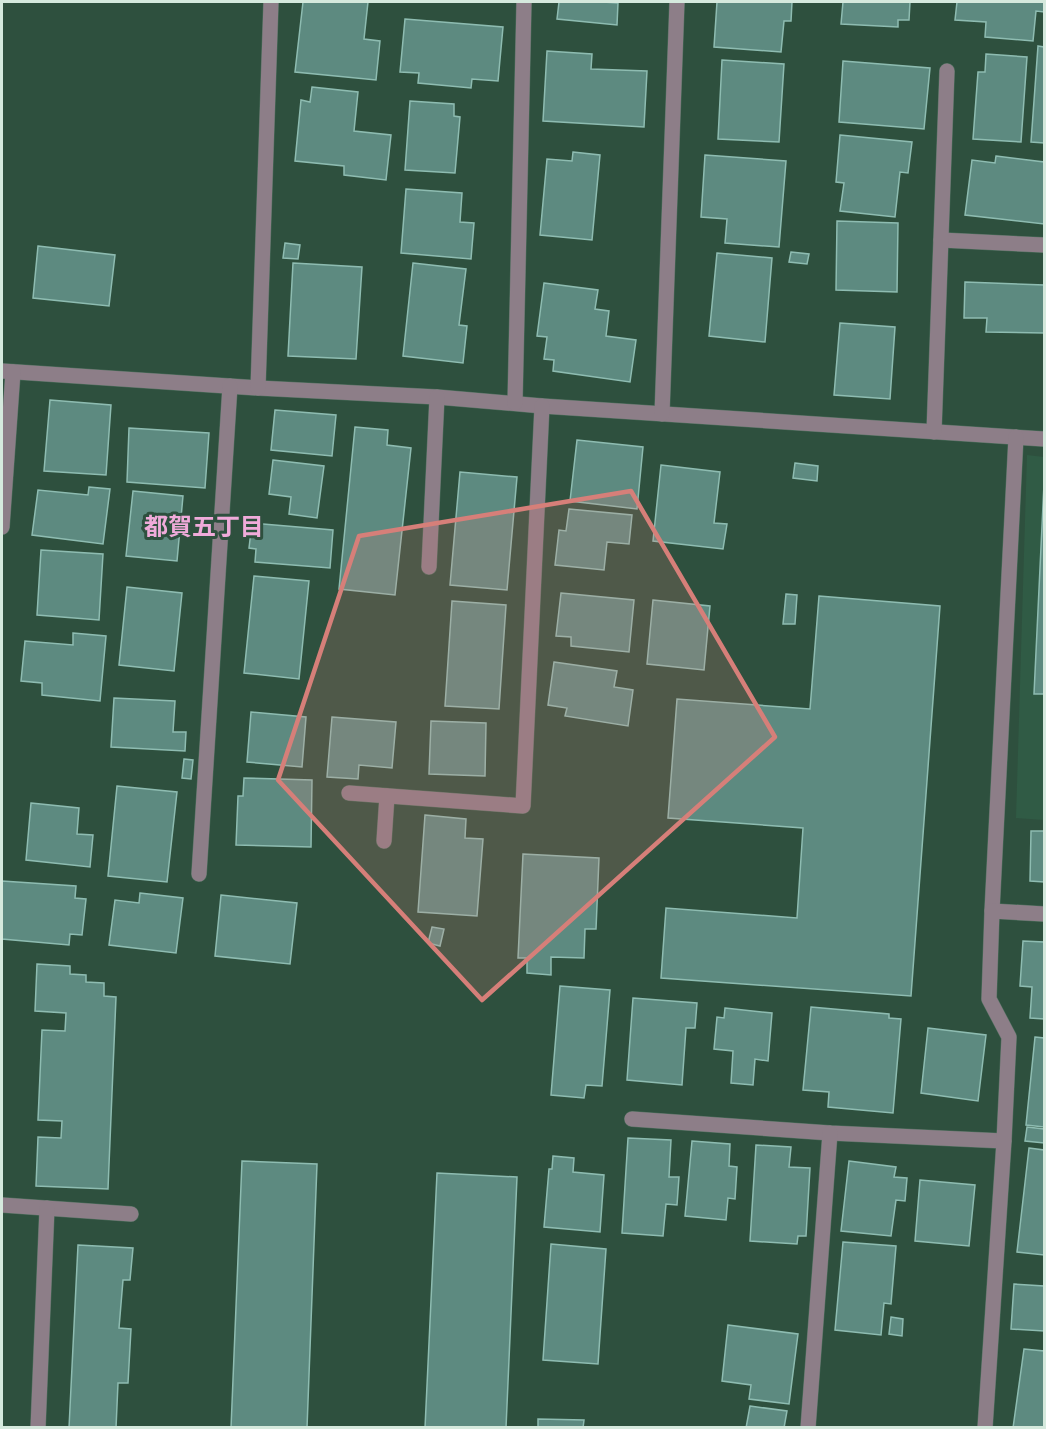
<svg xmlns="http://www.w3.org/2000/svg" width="1046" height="1429" font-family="'Sofia Sans Condensed','Noto Sans JP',sans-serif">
	<rect width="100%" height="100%" fill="#2e503e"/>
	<path fill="#305b45" d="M 1027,455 L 1044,457 L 1044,820 L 1016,818 Z"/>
	<g fill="#5d8a80" stroke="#8ebcb1" stroke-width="1.5">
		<path d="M 303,2 L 368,2 L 364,39 L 380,41 L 376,80 L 295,72 Z"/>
		<path d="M 559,2 L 603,2 L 618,3 L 617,25 L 557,19 Z"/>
		<path d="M 717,2 L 792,2 L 791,21 L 784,21 L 781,52 L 714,47 Z"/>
		<path d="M 843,2 L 910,2 L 909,20 L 898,20 L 898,27 L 841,24 Z"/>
		<path d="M 957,2 L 1044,2 L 1044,12 L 1036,11 L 1033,41 L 985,37 L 986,22 L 955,20 Z"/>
		<path d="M 405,19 L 503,27 L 498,81 L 472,79 L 471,88 L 418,83 L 419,73 L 400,72 Z"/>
		<path d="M 1038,46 L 1044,47 L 1044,143 L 1031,142 Z"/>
		<path d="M 547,51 L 592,54 L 591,69 L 647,71 L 644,127 L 543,121 Z"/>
		<path d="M 986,54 L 1027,57 L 1021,142 L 973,139 L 978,72 L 985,72 Z"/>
		<path d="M 722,60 L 784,64 L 779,142 L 718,139 Z"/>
		<path d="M 843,61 L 930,68 L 924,129 L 839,122 Z"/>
		<path d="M 312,87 L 358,92 L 354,131 L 391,135 L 386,180 L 344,175 L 344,166 L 295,161 L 301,100 L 310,102 Z"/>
		<path d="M 410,101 L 454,104 L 454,116 L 460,117 L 455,173 L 405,170 Z"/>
		<path d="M 840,135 L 912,142 L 908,173 L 900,172 L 895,217 L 840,211 L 844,183 L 836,182 Z"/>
		<path d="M 573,152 L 600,155 L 592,240 L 540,235 L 547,159 L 572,161 Z"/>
		<path d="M 705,155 L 786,161 L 779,247 L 725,243 L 727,219 L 701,217 Z"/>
		<path d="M 996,156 L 1044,162 L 1044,224 L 965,215 L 972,160 L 995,163 Z"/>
		<path d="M 406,189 L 462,193 L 460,222 L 474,223 L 471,259 L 401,253 Z"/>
		<path d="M 837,221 L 898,223 L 897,292 L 836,290 Z"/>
		<path d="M 285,243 L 300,245 L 298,259 L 283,258 Z"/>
		<path d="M 38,246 L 115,255 L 109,306 L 33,298 Z"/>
		<path d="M 791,252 L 809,254 L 807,264 L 789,262 Z"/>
		<path d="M 717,253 L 772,258 L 765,342 L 709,336 Z"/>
		<path d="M 293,263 L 362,267 L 356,359 L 288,356 Z"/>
		<path d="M 413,263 L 466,269 L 459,325 L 467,326 L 463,363 L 403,356 Z"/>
		<path d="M 965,282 L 1044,285 L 1044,333 L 986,332 L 987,318 L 964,318 Z"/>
		<path d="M 544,283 L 598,290 L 595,309 L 609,311 L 606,336 L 636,340 L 630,382 L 553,371 L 554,360 L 544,359 L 547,337 L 537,336 Z"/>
		<path d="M 840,323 L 895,327 L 890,399 L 834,395 Z"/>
		<path d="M 50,400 L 111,405 L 106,475 L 44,471 Z"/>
		<path d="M 275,410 L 336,415 L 332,456 L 271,450 Z"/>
		<path d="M 355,427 L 388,430 L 387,445 L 411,448 L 395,595 L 339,589 Z"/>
		<path d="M 129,428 L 209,433 L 205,488 L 127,482 Z"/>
		<path d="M 577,440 L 643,447 L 637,509 L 570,501 Z"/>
		<path d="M 273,460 L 324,466 L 317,518 L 289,514 L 291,497 L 269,494 Z"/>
		<path d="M 795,463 L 818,466 L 817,481 L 793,478 Z"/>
		<path d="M 661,465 L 720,472 L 714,523 L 727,524 L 723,549 L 653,541 Z"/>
		<path d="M 460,472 L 517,477 L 507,590 L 450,585 Z"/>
		<path d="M 1044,484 L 1044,694 L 1034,694 Z"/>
		<path d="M 89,487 L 110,489 L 103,544 L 32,535 L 38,490 L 88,495 Z"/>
		<path d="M 133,491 L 183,496 L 177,561 L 126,556 Z"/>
		<path d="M 569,509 L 632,515 L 629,544 L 607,542 L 604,570 L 555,565 L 559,530 L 566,531 Z"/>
		<path d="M 252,523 L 333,530 L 330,568 L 255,562 L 256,549 L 249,548 Z"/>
		<path d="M 41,550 L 103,554 L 99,620 L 37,615 Z"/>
		<path d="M 254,576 L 309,581 L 299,679 L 244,673 Z"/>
		<path d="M 127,587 L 182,593 L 174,671 L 119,665 Z"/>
		<path d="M 561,593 L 634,600 L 629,652 L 571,646 L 571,637 L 556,636 Z"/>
		<path d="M 786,594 L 797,595 L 795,624 L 783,624 Z"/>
		<path d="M 819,596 L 940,606 L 911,996 L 661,978 L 666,908 L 797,918 L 803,828 L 668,818 L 677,699 L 810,709 Z"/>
		<path d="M 653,600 L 710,606 L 704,670 L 647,664 Z"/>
		<path d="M 452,601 L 506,605 L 499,709 L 445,706 Z"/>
		<path d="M 73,633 L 106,636 L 100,701 L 42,695 L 42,683 L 21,681 L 25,641 L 73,645 Z"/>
		<path d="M 554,662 L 617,671 L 614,687 L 633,690 L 628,726 L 565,716 L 567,708 L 548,705 Z"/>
		<path d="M 114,698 L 175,701 L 173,732 L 186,732 L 185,751 L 111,747 Z"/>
		<path d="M 251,712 L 306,717 L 302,767 L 247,762 Z"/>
		<path d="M 332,717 L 396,722 L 392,768 L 359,765 L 358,779 L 327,777 Z"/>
		<path d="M 431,721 L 486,723 L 485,776 L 429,774 Z"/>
		<path d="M 184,759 L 193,760 L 191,779 L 182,778 Z"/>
		<path d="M 244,778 L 312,780 L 311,847 L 236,845 L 238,796 L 243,796 Z"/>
		<path d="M 117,786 L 177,792 L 167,882 L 108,876 Z"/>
		<path d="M 31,803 L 79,808 L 77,834 L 93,835 L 90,867 L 26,860 Z"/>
		<path d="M 425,815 L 466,819 L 465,838 L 483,839 L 477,916 L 418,912 Z"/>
		<path d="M 1031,831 L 1044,831 L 1044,882 L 1030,881 Z"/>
		<path d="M 523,854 L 599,858 L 596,929 L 585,929 L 584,958 L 551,957 L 551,975 L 527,973 L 527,958 L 518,958 Z"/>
		<path d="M 2,881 L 76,886 L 75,898 L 86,899 L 82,935 L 70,934 L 69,945 L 2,939 Z"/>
		<path d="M 140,893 L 183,898 L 176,953 L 109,945 L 115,900 L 139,903 Z"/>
		<path d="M 221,895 L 297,903 L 290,964 L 215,956 Z"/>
		<path d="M 432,927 L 444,929 L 440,946 L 428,943 Z"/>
		<path d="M 1023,941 L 1044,942 L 1044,1019 L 1030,1018 L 1032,987 L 1020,986 Z"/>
		<path d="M 37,964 L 70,966 L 70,974 L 86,975 L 86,982 L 104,983 L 104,996 L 116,997 L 108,1189 L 36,1186 L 38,1137 L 61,1138 L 62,1121 L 38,1120 L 42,1030 L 65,1031 L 66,1013 L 35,1011 Z"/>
		<path d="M 560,986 L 610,990 L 602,1086 L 586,1085 L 584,1098 L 551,1095 Z"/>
		<path d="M 633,998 L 697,1003 L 695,1028 L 686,1028 L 682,1085 L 627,1080 Z"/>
		<path d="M 811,1007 L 889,1014 L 889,1018 L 901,1019 L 893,1113 L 828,1107 L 829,1092 L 803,1090 Z"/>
		<path d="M 725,1008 L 772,1013 L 768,1061 L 755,1059 L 753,1085 L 731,1083 L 733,1051 L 714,1049 L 717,1017 L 724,1018 Z"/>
		<path d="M 928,1028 L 986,1035 L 978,1101 L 921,1093 Z"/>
		<path d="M 1035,1037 L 1044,1038 L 1044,1127 L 1026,1125 Z"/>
		<path d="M 1027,1127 L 1044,1129 L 1044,1143 L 1025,1141 Z"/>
		<path d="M 628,1138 L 671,1140 L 669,1177 L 679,1177 L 677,1205 L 666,1204 L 663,1236 L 622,1233 Z"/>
		<path d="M 692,1141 L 730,1144 L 729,1166 L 737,1167 L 735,1199 L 728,1198 L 726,1220 L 685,1216 Z"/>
		<path d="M 756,1145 L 791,1147 L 789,1167 L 810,1168 L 806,1236 L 798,1236 L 797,1244 L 750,1241 Z"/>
		<path d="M 1029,1148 L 1044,1150 L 1044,1255 L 1017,1252 Z"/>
		<path d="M 553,1156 L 574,1158 L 573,1172 L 604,1175 L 600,1232 L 544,1227 L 549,1169 L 552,1169 Z"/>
		<path d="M 242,1161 L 317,1164 L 307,1428 L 231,1428 Z"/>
		<path d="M 849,1161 L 896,1167 L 894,1177 L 907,1178 L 905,1201 L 896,1200 L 891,1236 L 841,1231 Z"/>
		<path d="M 437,1173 L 517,1177 L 506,1428 L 425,1428 Z"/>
		<path d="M 920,1180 L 975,1185 L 969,1246 L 915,1241 Z"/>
		<path d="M 843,1242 L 896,1246 L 891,1304 L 884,1303 L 881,1335 L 835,1330 Z"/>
		<path d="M 551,1244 L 606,1249 L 598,1364 L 543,1360 Z"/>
		<path d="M 78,1245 L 133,1248 L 130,1280 L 123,1280 L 119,1328 L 131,1329 L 128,1383 L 118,1383 L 116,1428 L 69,1428 Z"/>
		<path d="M 1014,1284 L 1044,1286 L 1044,1331 L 1011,1329 Z"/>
		<path d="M 891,1317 L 903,1319 L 902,1336 L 889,1334 Z"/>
		<path d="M 728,1325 L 798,1334 L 789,1404 L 749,1399 L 751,1385 L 722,1381 Z"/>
		<path d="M 1024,1349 L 1044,1351 L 1044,1428 L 1013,1428 Z"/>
		<path d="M 750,1406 L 787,1411 L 784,1428 L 746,1428 Z"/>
		<path d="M 538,1419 L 584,1420 L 583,1428 L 538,1428 Z"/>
	</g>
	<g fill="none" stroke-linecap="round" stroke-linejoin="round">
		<defs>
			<g id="minor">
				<path d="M 941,240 L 1044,245"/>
				<path d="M 2,371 L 258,388 L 437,397 L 542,406 L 1044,439"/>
				<path d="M 258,388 L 271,2"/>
				<path d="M 515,403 L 524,2"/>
				<path d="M 662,414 L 677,2"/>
				<path d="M 934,432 L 947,71"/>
				<path d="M 2,527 L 13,372"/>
				<path d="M 429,567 L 437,397"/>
				<path d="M 349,793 L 523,806 L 542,406"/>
				<path d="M 384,841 L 387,796"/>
				<path d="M 199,874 L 230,386"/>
				<path d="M 992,911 L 1016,437"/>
				<path d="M 632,1119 L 830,1133 L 1004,1141"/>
				<path d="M 2,1205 L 131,1214"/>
				<path d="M 38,1428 L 47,1208"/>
				<path d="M 808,1428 L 830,1133"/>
				<path d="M 985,1428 L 1004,1141 L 1009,1037 L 989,999 L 992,911 L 1044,914"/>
			</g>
		</defs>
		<use href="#minor" stroke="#4f6f5e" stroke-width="16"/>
		<use href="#minor" stroke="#8d7e88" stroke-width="15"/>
	</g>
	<path fill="#d67f79" fill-opacity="0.2" stroke="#d67f79" stroke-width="4.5" stroke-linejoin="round" d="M 631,491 L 775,737 L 482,1000 L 278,780 L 359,536 Z"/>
	<g text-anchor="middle" stroke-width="6" stroke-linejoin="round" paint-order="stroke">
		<g font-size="24" font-weight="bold" fill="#f0abda" stroke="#2e503e">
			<text x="204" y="535">都賀五丁目</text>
		</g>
	</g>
	<rect width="1046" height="1429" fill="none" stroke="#d5e9dd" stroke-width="6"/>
</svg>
